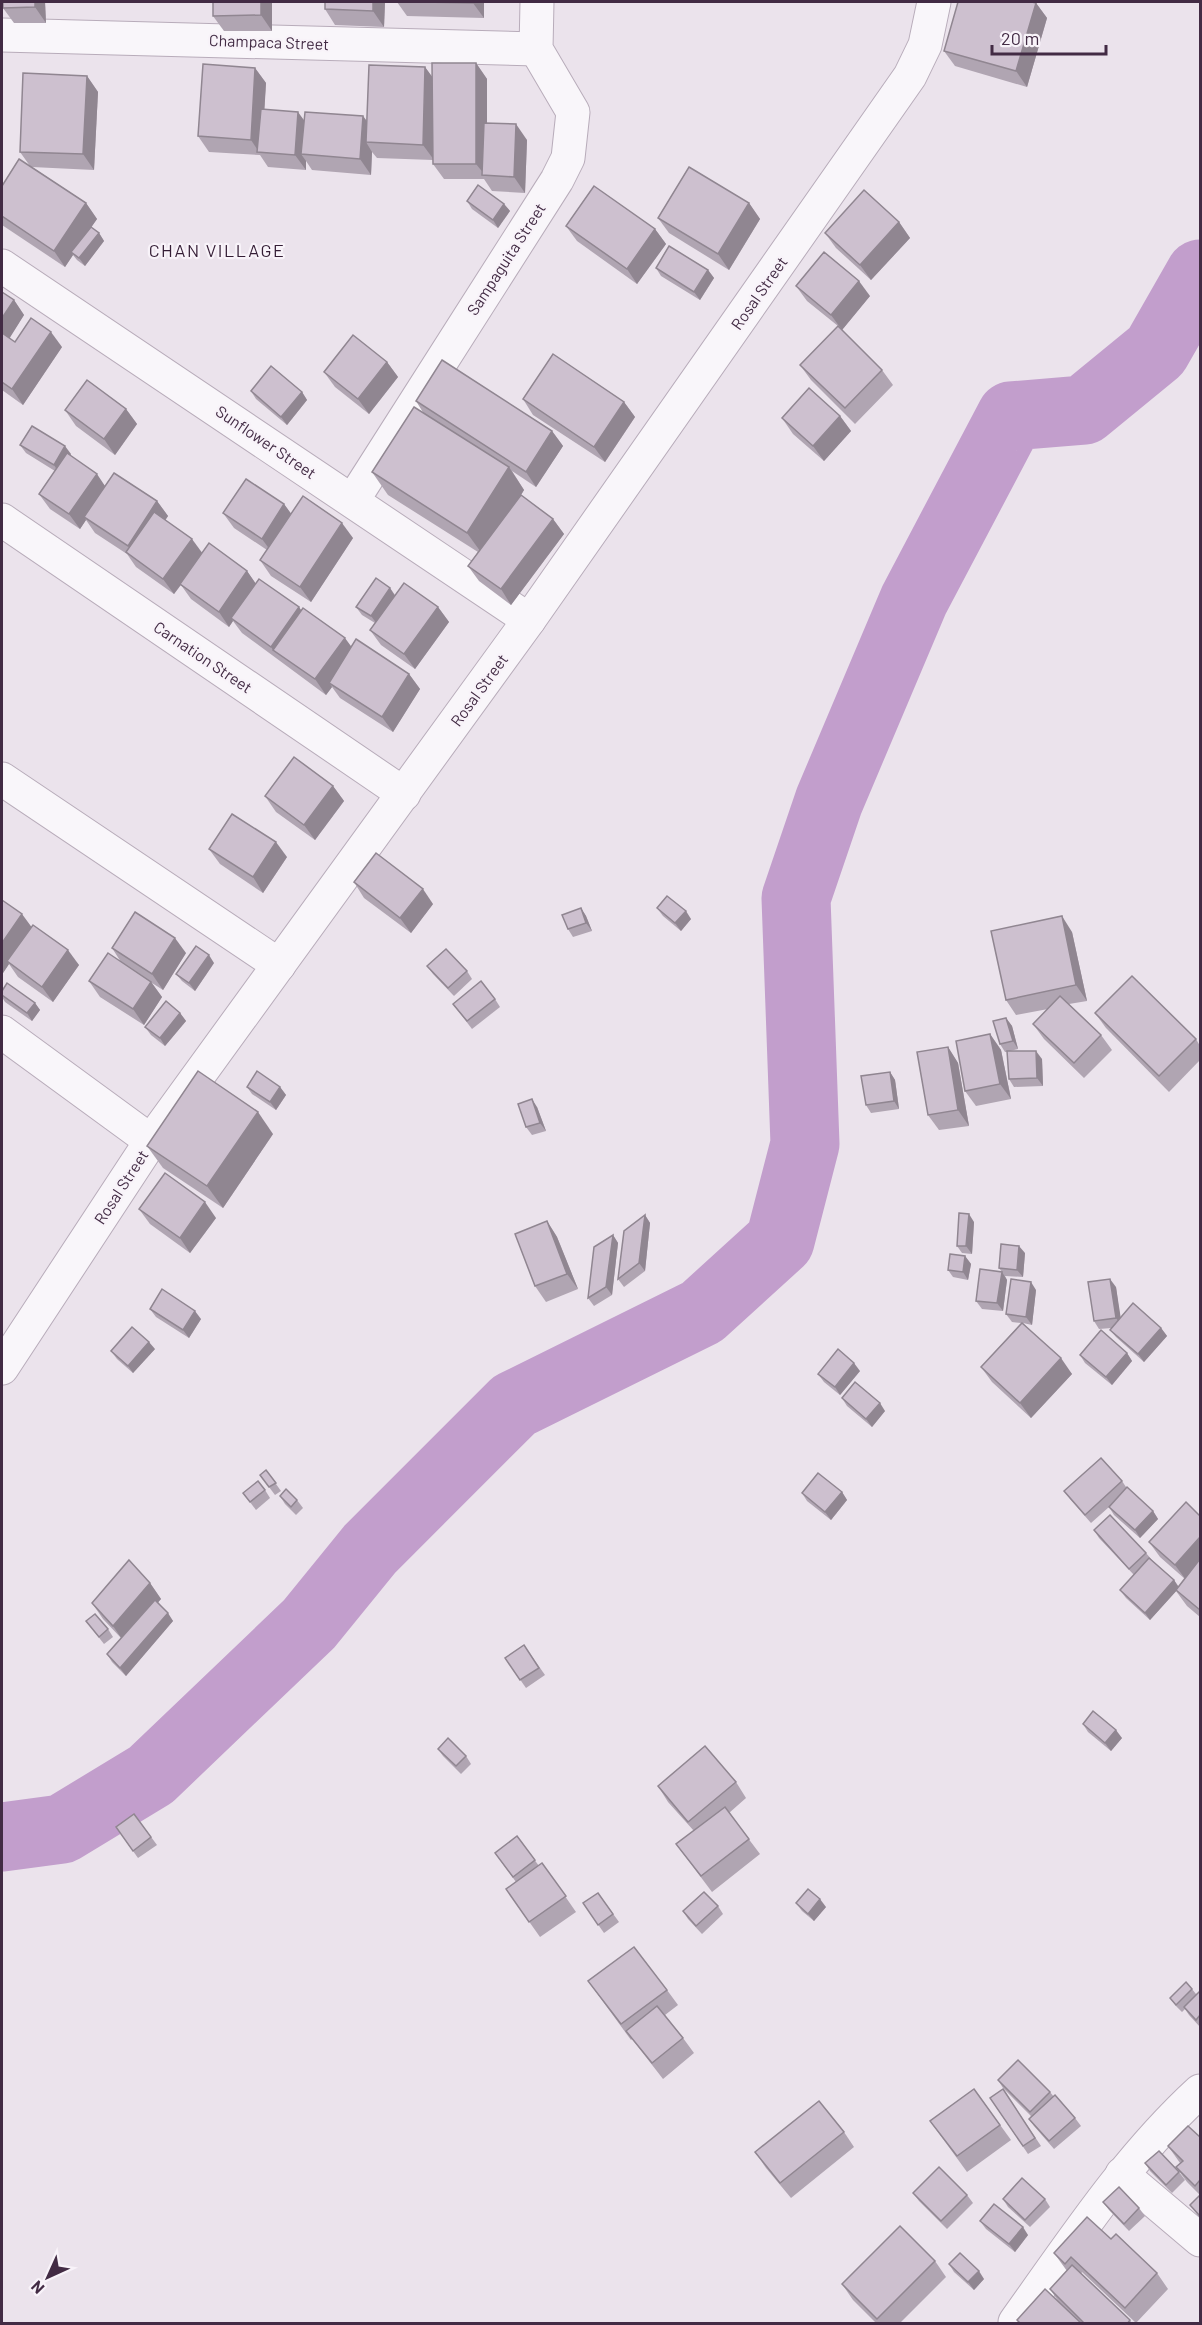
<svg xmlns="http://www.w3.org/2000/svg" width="1202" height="2325" font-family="Barlow,sans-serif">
	<rect width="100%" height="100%" fill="#ebe3ec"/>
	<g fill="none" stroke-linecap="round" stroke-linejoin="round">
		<path stroke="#c29ecc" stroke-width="69" d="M 2,1837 L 62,1829 L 151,1775 L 309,1624 L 370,1549 L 514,1405 L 702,1312 L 780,1241 L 805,1144 L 796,898 L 829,801 L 914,600 L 1011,416 L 1084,410 L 1156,351 L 1200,274"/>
		<defs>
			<g id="minor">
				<path d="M 2,35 L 536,49"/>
				<path d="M 2,266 L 529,620"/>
				<path d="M 353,500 L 557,180 L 568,158 L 573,112 L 536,49 L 537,2"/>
				<path d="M 2,520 L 404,794"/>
				<path d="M 2,779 L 279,965"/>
				<path d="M 2,1032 L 151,1141"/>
				<path d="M 2,1368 L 151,1141 L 529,620 L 910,76 L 925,45 L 934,2"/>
				<path d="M 1122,2174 L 1200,2240"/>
				<path d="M 1015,2322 C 1073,2241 1127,2158 1200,2091"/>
			</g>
		</defs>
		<use href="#minor" stroke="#b8acba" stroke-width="35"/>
		<use href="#minor" stroke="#f9f6fa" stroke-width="33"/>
	</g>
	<g fill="#b0a5b2">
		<path d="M 2,2 L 45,2 L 46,23 L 14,23 L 3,8 L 3,5 L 2,5 Z"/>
		<path d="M 213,2 L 272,2 L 272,31 L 224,31 L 213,16 Z"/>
		<path d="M 385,2 L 384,27 L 335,25 L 325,9 Z"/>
		<path d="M 397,2 L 484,2 L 484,18 L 407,16 Z"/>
		<path d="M 1036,3 L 1047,18 L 1027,87 L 955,66 L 944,51 Z"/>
		<path d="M 476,63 L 487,79 L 487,123 L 527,140 L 525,193 L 492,191 L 484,179 L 444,179 L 433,164 L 433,160 L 377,158 L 372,152 L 371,175 L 312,170 L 306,161 L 306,170 L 268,167 L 260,155 L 209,152 L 198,136 L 255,68 L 266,83 L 264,109 L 304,120 L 363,116 L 367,121 L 425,67 L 432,77 Z"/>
		<path d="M 87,76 L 98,92 L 94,170 L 32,167 L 86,203 L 97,219 L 91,227 L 99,233 L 104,241 L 85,266 L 77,260 L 73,255 L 65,267 L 2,225 L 2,186 L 30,166 L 20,152 Z"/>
		<path d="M 467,201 L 504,204 L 510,211 L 498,228 L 472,209 Z"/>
		<path d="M 749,203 L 760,219 L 729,270 L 669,233 L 658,218 Z"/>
		<path d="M 899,222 L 910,238 L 871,280 L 836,248 L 825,233 Z"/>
		<path d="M 566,226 L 655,229 L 666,244 L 637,284 L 577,241 Z"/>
		<path d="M 656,268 L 708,270 L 714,278 L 700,300 L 661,276 Z"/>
		<path d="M 796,286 L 870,296 L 842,330 L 882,370 L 893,385 L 855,424 L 811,380 L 800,365 L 838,326 L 807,301 Z"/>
		<path d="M 2,292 L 14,300 L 24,315 L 9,338 L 15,342 L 62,347 L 23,405 L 2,390 Z"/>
		<path d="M 387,362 L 398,377 L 369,414 L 335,387 L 324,372 Z"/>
		<path d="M 251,391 L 302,392 L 307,400 L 287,425 L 256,399 Z"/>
		<path d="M 523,399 L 624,402 L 635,417 L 605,462 L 533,415 Z"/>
		<path d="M 416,401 L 552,431 L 563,446 L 536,487 L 512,471 L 524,490 L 521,495 L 553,519 L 564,534 L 511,605 L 479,581 L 468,566 L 478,552 L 388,495 L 372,472 L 424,414 Z"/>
		<path d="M 126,409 L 137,424 L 115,455 L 76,426 L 65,410 Z"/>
		<path d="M 840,416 L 851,431 L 824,461 L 793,434 L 782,418 Z"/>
		<path d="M 20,445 L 71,454 L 70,455 L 105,486 L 157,501 L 168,516 L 165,520 L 202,553 L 247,571 L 256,584 L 299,607 L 301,610 L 352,647 L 409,674 L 420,689 L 393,732 L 340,698 L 332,687 L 326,695 L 242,633 L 233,621 L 229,627 L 191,599 L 181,585 L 174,594 L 136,567 L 127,554 L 95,533 L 86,520 L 80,529 L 50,509 L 39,494 L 55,471 L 26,453 Z"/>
		<path d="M 284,504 L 291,514 L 353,538 L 311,602 L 271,576 L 260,560 L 267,550 L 234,528 L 223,513 Z"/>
		<path d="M 390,588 L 395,595 L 438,607 L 449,622 L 415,669 L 381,645 L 370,630 L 375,623 L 362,615 L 356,607 Z"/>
		<path d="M 333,786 L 344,801 L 315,840 L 276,812 L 265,796 Z"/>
		<path d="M 209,849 L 287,857 L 263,893 L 220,864 Z"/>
		<path d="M 354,882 L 433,904 L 411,933 L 364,898 Z"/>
		<path d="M 2,900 L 31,927 L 79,965 L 53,1002 L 18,977 L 9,964 L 3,973 L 2,972 Z"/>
		<path d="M 581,908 L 586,916 L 592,931 L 573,937 L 568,929 Z"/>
		<path d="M 657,908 L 691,919 L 681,931 L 663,916 Z"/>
		<path d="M 1072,932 L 1087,1001 L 1069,1004 L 1101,1035 L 1112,1050 L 1084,1078 L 1044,1039 L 1033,1024 L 1048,1009 L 1016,1015 L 1006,1000 Z"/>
		<path d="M 112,948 L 186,953 L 163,990 L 152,983 L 162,997 L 144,1025 L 100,997 L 89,981 L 121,962 Z"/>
		<path d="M 214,963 L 195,991 L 182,981 L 176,974 Z"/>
		<path d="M 427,966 L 467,971 L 472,979 L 454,996 L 433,974 Z"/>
		<path d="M 2,991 L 35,1003 L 40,1010 L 32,1021 L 5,1002 L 2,997 Z"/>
		<path d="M 495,999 L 500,1007 L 472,1029 L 453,1004 Z"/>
		<path d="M 180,1013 L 186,1021 L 165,1046 L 151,1035 L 145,1027 Z"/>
		<path d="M 1095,1013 L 1196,1039 L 1200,1046 L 1200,1060 L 1169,1092 L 1106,1028 Z"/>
		<path d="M 1006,1018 L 1012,1026 L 1018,1049 L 1010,1051 L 1042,1059 L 1043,1086 L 1014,1087 L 1009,1079 L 1007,1052 L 1005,1052 L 1000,1044 Z"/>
		<path d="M 990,1034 L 1001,1050 L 1011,1099 L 976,1106 L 965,1091 Z"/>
		<path d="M 948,1047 L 958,1063 L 969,1126 L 939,1130 L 928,1115 Z"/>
		<path d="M 890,1072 L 895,1080 L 899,1109 L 871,1113 L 866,1105 Z"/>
		<path d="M 247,1087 L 280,1087 L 286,1095 L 276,1110 L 252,1094 Z"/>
		<path d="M 537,1107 L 546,1131 L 532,1135 L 526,1127 Z"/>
		<path d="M 273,1134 L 223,1208 L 163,1168 L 147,1146 Z"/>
		<path d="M 139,1209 L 216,1218 L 190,1253 L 150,1224 Z"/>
		<path d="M 645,1215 L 650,1223 L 645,1271 L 624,1287 L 618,1279 Z"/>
		<path d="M 547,1221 L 557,1237 L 578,1289 L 546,1302 L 535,1286 Z"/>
		<path d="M 974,1222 L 972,1254 L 962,1253 L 957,1246 Z"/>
		<path d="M 613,1235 L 618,1243 L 612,1295 L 594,1306 L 588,1298 Z"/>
		<path d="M 1025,1253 L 1023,1277 L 1005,1276 L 1007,1280 L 1003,1311 L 982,1309 L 976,1301 L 1002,1272 L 999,1268 Z"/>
		<path d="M 965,1256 L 971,1264 L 968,1280 L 953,1277 L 948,1270 Z"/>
		<path d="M 1116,1287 L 1120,1318 L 1161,1328 L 1167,1336 L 1144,1362 L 1116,1337 L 1110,1330 L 1112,1328 L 1099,1329 L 1094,1321 Z"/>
		<path d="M 1036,1290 L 1032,1325 L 1023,1323 L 1072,1374 L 1031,1418 L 992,1382 L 981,1367 L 1021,1323 L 1012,1322 L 1006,1314 Z"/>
		<path d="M 150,1309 L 201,1319 L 189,1338 L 156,1317 Z"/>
		<path d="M 155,1349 L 133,1373 L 117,1359 L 111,1351 Z"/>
		<path d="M 1127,1353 L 1132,1361 L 1112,1385 L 1085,1363 L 1080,1355 Z"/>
		<path d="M 860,1371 L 840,1395 L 824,1382 L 818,1374 Z"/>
		<path d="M 842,1398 L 885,1411 L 872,1427 L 847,1406 Z"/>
		<path d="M 266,1470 L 281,1491 L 275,1495 L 260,1475 Z"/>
		<path d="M 1122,1481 L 1126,1487 L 1153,1511 L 1158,1519 L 1140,1538 L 1114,1515 L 1109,1507 L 1091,1523 L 1070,1499 L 1064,1491 Z"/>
		<path d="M 265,1490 L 270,1498 L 256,1510 L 243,1493 Z"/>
		<path d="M 842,1492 L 847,1500 L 831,1520 L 807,1501 L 802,1493 Z"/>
		<path d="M 280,1496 L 297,1500 L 303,1508 L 296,1515 L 285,1504 Z"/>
		<path d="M 1200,1516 L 1200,1617 L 1187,1606 L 1176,1591 L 1150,1620 L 1126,1598 L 1120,1590 L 1134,1575 L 1099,1538 L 1094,1530 L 1146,1553 L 1152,1560 L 1174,1580 L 1179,1587 L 1185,1579 L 1160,1557 L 1149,1542 Z"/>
		<path d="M 150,1583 L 161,1599 L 158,1602 L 173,1621 L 126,1676 L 112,1662 L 107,1654 L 121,1638 L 103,1619 L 92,1603 Z"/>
		<path d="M 86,1621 L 108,1629 L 113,1637 L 104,1644 Z"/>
		<path d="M 524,1645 L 545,1675 L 526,1688 L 505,1658 Z"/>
		<path d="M 1083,1724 L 1122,1738 L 1111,1751 L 1088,1732 Z"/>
		<path d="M 438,1749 L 466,1756 L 471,1764 L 461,1774 L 443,1756 Z"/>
		<path d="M 736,1782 L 746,1798 L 729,1813 L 760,1854 L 712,1892 L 676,1844 L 694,1831 L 668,1802 L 658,1786 Z"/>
		<path d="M 134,1814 L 157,1845 L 138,1858 L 116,1827 Z"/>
		<path d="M 517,1836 L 539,1866 L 542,1863 L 576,1912 L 540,1937 L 506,1889 L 516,1882 L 495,1853 Z"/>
		<path d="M 598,1893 L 619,1922 L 604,1933 L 583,1903 Z"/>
		<path d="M 796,1903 L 826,1907 L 814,1921 L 802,1911 Z"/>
		<path d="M 718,1906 L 723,1914 L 702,1934 L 688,1919 L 683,1911 Z"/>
		<path d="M 588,1981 L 667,1990 L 678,2005 L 665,2015 L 683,2038 L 694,2053 L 663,2079 L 632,2039 L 631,2040 Z"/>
		<path d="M 1192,1989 L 1196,1994 L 1200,1993 L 1200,2027 L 1189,2015 L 1185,2009 L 1182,2012 L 1176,2006 L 1170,1998 Z"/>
		<path d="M 998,2080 L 1050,2092 L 1054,2097 L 1075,2118 L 1081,2126 L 1054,2149 L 1034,2126 L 1029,2119 L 1031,2116 L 1003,2088 Z"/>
		<path d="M 974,2089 L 1011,2140 L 967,2172 L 930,2121 Z"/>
		<path d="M 1003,2089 L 1041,2146 L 1028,2154 L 990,2098 Z"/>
		<path d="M 844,2132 L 854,2147 L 791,2198 L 766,2168 L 755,2152 Z"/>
		<path d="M 1200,2136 L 1200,2218 L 1190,2205 L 1200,2195 L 1187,2182 L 1176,2167 L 1180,2163 L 1168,2146 Z"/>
		<path d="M 1145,2163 L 1179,2172 L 1185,2180 L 1172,2193 L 1150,2171 Z"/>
		<path d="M 913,2193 L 967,2195 L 973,2203 L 947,2229 L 919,2201 Z"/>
		<path d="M 1003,2199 L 1045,2199 L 1050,2207 L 1030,2227 L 1008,2207 Z"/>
		<path d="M 1103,2202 L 1139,2208 L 1145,2216 L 1129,2231 L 1109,2210 Z"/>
		<path d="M 980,2221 L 1028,2235 L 1015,2252 L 986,2229 Z"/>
		<path d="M 1111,2239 L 1157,2273 L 1168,2289 L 1136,2323 L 1082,2272 L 1081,2274 L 1130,2320 L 1132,2324 L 1019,2324 L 1017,2320 L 1058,2301 L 1050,2289 L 1067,2271 L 1054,2253 Z"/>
		<path d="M 935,2261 L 946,2277 L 899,2324 L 877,2324 L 853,2300 L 842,2284 Z"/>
		<path d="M 949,2264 L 984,2279 L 974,2290 L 954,2272 Z"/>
	</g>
	<g fill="#908691">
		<path d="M 35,2 L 45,2 L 46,23 L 35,7 Z"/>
		<path d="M 261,2 L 272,2 L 272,31 L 261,15 Z"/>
		<path d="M 373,2 L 385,2 L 384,27 L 373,11 Z"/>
		<path d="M 473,2 L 484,2 L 484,18 L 473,3 Z"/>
		<path d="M 1036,3 L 1047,18 L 1027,87 L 1016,71 Z"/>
		<path d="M 476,63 L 487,79 L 487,176 L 485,175 L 476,164 Z"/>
		<path d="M 425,67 L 436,82 L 434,160 L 423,145 Z"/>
		<path d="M 255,68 L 266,83 L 262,152 L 259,152 L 251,140 Z"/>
		<path d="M 87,76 L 98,92 L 94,170 L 83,154 Z"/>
		<path d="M 298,112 L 309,127 L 301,154 L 306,161 L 306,170 L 295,155 Z"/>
		<path d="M 363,116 L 374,132 L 366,142 L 372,152 L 371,175 L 360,159 Z"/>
		<path d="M 516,124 L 527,140 L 525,193 L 514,177 Z"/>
		<path d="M 86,203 L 97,219 L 73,254 L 71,252 L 73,255 L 65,267 L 54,251 Z"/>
		<path d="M 749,203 L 760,219 L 729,270 L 718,254 Z"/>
		<path d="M 504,204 L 510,211 L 498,228 L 493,220 Z"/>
		<path d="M 899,222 L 910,238 L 871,280 L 860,265 Z"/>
		<path d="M 655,229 L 666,244 L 637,284 L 627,269 Z"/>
		<path d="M 99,233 L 104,241 L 85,266 L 79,258 Z"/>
		<path d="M 708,270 L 714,278 L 700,300 L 694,292 Z"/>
		<path d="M 859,281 L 870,296 L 842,330 L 831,315 Z"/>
		<path d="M 14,300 L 24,315 L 6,344 L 2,338 L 2,318 Z"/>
		<path d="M 51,332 L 62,347 L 23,405 L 12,389 Z"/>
		<path d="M 387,362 L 398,377 L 369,414 L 358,399 Z"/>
		<path d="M 302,392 L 307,400 L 287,425 L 281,417 Z"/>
		<path d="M 624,402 L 635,417 L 605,462 L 594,447 Z"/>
		<path d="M 126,409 L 137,424 L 115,455 L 104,439 Z"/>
		<path d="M 840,416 L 851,431 L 824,461 L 813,446 Z"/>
		<path d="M 552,431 L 563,446 L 536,487 L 526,472 Z"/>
		<path d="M 65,446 L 71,454 L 59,473 L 54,465 Z"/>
		<path d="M 509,467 L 524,490 L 483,555 L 467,533 Z"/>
		<path d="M 97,474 L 107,489 L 84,517 L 86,520 L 80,529 L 69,514 Z"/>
		<path d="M 157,501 L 168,516 L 139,561 L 128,546 Z"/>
		<path d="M 284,504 L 295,519 L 273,554 L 262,539 Z"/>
		<path d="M 553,519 L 564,534 L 511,605 L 501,589 Z"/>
		<path d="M 342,523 L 353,538 L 311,602 L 300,587 Z"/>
		<path d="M 192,539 L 203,554 L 174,594 L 163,579 Z"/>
		<path d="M 247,571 L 258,587 L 231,618 L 233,621 L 229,627 L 219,612 Z"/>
		<path d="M 390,588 L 395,596 L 377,624 L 371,616 Z"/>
		<path d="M 299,607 L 309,623 L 273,650 L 281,662 L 271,647 Z"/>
		<path d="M 438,607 L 449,622 L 415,669 L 404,654 Z"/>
		<path d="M 345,638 L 356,653 L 329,683 L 332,687 L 326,695 L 315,679 Z"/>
		<path d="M 409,674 L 420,689 L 393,732 L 382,717 Z"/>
		<path d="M 333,786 L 344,801 L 315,840 L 304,825 Z"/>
		<path d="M 276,842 L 287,857 L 263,893 L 253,877 Z"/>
		<path d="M 423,889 L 433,904 L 411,933 L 400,918 Z"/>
		<path d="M 581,908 L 586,916 L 592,931 L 586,923 Z"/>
		<path d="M 686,911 L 691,919 L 681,931 L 675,923 Z"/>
		<path d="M 22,914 L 33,929 L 7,961 L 9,964 L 3,973 L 2,971 L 2,943 Z"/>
		<path d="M 1062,916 L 1072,932 L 1087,1001 L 1076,985 Z"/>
		<path d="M 175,938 L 186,953 L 163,990 L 152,974 Z"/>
		<path d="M 68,950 L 79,965 L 53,1002 L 42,987 Z"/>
		<path d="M 209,955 L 214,963 L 195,991 L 189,983 Z"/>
		<path d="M 151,982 L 162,997 L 144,1025 L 133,1009 Z"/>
		<path d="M 35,1003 L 40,1010 L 32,1021 L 27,1013 Z"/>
		<path d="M 180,1013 L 186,1021 L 165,1046 L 160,1038 Z"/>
		<path d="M 1006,1018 L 1012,1026 L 1018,1049 L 1013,1041 Z"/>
		<path d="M 990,1034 L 1001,1050 L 1011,1099 L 1000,1084 Z"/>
		<path d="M 948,1047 L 958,1063 L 969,1126 L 958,1110 Z"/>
		<path d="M 1036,1051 L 1042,1059 L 1043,1086 L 1037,1078 Z"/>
		<path d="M 890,1072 L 895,1080 L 899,1109 L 894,1101 Z"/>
		<path d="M 280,1087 L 286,1095 L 276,1110 L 270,1102 Z"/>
		<path d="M 532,1099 L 537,1107 L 546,1131 L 540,1123 Z"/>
		<path d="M 258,1112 L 273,1134 L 223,1208 L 207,1186 Z"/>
		<path d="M 205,1202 L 216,1218 L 190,1253 L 180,1238 Z"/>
		<path d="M 969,1214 L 974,1222 L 972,1254 L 966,1246 Z"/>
		<path d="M 645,1215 L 650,1223 L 645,1271 L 639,1263 Z"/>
		<path d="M 547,1221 L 557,1237 L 578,1289 L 567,1274 Z"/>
		<path d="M 613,1235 L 618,1243 L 612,1295 L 606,1287 Z"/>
		<path d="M 1019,1246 L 1025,1253 L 1023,1277 L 1017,1270 Z"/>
		<path d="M 965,1256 L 971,1264 L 968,1280 L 963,1272 Z"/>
		<path d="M 1002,1272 L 1007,1280 L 1003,1311 L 997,1303 Z"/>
		<path d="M 1110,1279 L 1116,1287 L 1122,1326 L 1116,1318 Z"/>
		<path d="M 1031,1282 L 1036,1290 L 1032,1325 L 1026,1317 Z"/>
		<path d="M 195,1311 L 201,1319 L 189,1338 L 183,1330 Z"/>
		<path d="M 1161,1328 L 1167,1336 L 1144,1362 L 1138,1354 Z"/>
		<path d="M 149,1342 L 155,1349 L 133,1373 L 128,1366 Z"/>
		<path d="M 1127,1353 L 1132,1361 L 1112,1385 L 1106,1377 Z"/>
		<path d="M 1061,1358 L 1072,1374 L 1031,1418 L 1020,1403 Z"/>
		<path d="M 854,1363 L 860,1371 L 840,1395 L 835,1387 Z"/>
		<path d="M 880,1403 L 885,1411 L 872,1427 L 866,1419 Z"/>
		<path d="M 842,1492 L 847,1500 L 831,1520 L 825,1512 Z"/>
		<path d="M 1153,1511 L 1158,1519 L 1140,1538 L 1135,1530 Z"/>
		<path d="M 1200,1537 L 1200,1565 L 1186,1580 L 1175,1565 Z"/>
		<path d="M 1174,1580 L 1179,1588 L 1150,1620 L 1145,1613 Z"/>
		<path d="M 150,1583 L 161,1599 L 124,1642 L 113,1626 Z"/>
		<path d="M 168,1613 L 173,1621 L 126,1676 L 120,1668 Z"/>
		<path d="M 1116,1730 L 1122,1738 L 1111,1751 L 1105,1743 Z"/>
		<path d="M 820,1899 L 826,1907 L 814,1921 L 808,1914 Z"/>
		<path d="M 1023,2227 L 1028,2235 L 1015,2252 L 1009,2244 Z"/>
		<path d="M 979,2271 L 984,2279 L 974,2290 L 968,2282 Z"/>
	</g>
	<g fill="#cdc0cf" stroke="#908691" stroke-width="1.5">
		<path d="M 3,2 L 35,2 L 35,7 L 3,8 Z"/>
		<path d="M 213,2 L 261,2 L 261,15 L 213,16 Z"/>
		<path d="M 325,2 L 373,2 L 373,11 L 325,9 Z"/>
		<path d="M 422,2 L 473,2 L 473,3 Z"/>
		<path d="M 958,2 L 1032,2 L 1036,3 L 1016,71 L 944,51 Z"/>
		<path d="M 432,63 L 476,63 L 476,164 L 433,164 Z"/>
		<path d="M 203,64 L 255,68 L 251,140 L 198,136 Z"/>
		<path d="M 369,65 L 425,67 L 423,145 L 366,142 Z"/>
		<path d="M 23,73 L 87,76 L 83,154 L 20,152 Z"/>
		<path d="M 261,109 L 298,112 L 295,155 L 257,152 Z"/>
		<path d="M 305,112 L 363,116 L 360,159 L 301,154 Z"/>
		<path d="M 484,123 L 516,124 L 514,177 L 482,175 Z"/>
		<path d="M 19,159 L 86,203 L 54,251 L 2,216 L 2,186 Z"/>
		<path d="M 689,167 L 749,203 L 718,254 L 658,218 Z"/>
		<path d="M 478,185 L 504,204 L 493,220 L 467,201 Z"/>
		<path d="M 594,186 L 655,229 L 627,269 L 566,226 Z"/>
		<path d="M 864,190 L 899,222 L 860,265 L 825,233 Z"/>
		<path d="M 91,227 L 99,233 L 79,258 L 71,252 Z"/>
		<path d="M 669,246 L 708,270 L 694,292 L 656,268 Z"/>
		<path d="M 824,252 L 859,281 L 831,315 L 796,286 Z"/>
		<path d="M 2,292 L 14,300 L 2,318 Z"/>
		<path d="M 31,318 L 51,332 L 12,389 L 2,382 L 2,333 L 15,342 Z"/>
		<path d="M 838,326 L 882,370 L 845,408 L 800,365 Z"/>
		<path d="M 353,335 L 387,362 L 358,399 L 324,372 Z"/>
		<path d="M 553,354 L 624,402 L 594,447 L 523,399 Z"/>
		<path d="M 442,360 L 552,431 L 526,472 L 416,401 Z"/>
		<path d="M 271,366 L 302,392 L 281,417 L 251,391 Z"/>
		<path d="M 87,380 L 126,409 L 104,439 L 65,410 Z"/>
		<path d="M 809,388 L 840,416 L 813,446 L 782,418 Z"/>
		<path d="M 414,407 L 509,467 L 467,533 L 372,472 Z"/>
		<path d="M 32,426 L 65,446 L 54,465 L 20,445 Z"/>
		<path d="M 67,453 L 97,474 L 69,514 L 39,494 Z"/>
		<path d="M 114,473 L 157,501 L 128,546 L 84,517 Z"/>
		<path d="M 246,479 L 284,504 L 262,539 L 223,513 Z"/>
		<path d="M 521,495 L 553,519 L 501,589 L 468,566 Z"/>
		<path d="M 303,496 L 342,523 L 300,587 L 260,560 Z"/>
		<path d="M 154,512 L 192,539 L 163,579 L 126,552 Z"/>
		<path d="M 209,543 L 247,571 L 219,612 L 180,584 Z"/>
		<path d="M 376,578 L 390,588 L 371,616 L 356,607 Z"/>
		<path d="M 259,579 L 299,607 L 271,647 L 231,618 Z"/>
		<path d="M 404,583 L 438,607 L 404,654 L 370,630 Z"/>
		<path d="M 303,608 L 345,638 L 315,679 L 273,650 Z"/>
		<path d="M 356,639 L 409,674 L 382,717 L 329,683 Z"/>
		<path d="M 294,757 L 333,786 L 304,825 L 265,796 Z"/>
		<path d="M 232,814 L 276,842 L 253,877 L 209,849 Z"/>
		<path d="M 376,853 L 423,889 L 400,918 L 354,882 Z"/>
		<path d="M 667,896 L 686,911 L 675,923 L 657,908 Z"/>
		<path d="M 2,900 L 22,914 L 2,943 Z"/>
		<path d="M 581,908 L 586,923 L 568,929 L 562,915 Z"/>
		<path d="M 135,912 L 175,938 L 152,974 L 112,948 Z"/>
		<path d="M 1062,916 L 1076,985 L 1006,1000 L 991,931 Z"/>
		<path d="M 33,925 L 68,950 L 42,987 L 7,961 Z"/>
		<path d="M 196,946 L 209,955 L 189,983 L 176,974 Z"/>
		<path d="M 446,949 L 467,971 L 448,988 L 427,966 Z"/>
		<path d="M 108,953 L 151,982 L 133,1009 L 89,981 Z"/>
		<path d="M 1132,976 L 1196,1039 L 1159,1076 L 1095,1013 Z"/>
		<path d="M 481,981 L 495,999 L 467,1021 L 453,1004 Z"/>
		<path d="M 7,983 L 35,1003 L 27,1013 L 2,995 L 2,991 Z"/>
		<path d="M 1060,996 L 1101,1035 L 1074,1063 L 1033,1024 Z"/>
		<path d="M 166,1001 L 180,1013 L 160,1038 L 145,1027 Z"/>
		<path d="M 1006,1018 L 1013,1041 L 1000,1044 L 993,1021 Z"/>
		<path d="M 990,1034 L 1000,1084 L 965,1091 L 956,1041 Z"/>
		<path d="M 948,1047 L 958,1110 L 928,1115 L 917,1052 Z"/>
		<path d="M 1007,1051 L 1036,1051 L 1037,1078 L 1009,1079 Z"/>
		<path d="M 198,1071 L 258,1112 L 207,1186 L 147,1146 Z"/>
		<path d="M 257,1071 L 280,1087 L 270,1102 L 247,1087 Z"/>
		<path d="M 890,1072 L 894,1101 L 866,1105 L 861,1076 Z"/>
		<path d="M 532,1099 L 540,1123 L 526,1127 L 518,1104 Z"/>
		<path d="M 165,1173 L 205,1202 L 180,1238 L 139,1209 Z"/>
		<path d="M 959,1213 L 969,1214 L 966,1246 L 957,1246 Z"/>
		<path d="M 645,1215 L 639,1263 L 618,1279 L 624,1231 Z"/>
		<path d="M 547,1221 L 567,1274 L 535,1286 L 515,1234 Z"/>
		<path d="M 613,1235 L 606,1287 L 588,1298 L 594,1247 Z"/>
		<path d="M 1001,1244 L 1019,1246 L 1017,1270 L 999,1268 Z"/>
		<path d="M 950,1254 L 965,1256 L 963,1272 L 948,1270 Z"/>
		<path d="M 980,1269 L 1002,1272 L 997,1303 L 976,1301 Z"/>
		<path d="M 1011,1279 L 1031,1282 L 1026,1317 L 1006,1314 Z"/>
		<path d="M 1110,1279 L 1116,1318 L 1094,1321 L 1088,1282 Z"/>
		<path d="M 162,1289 L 195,1311 L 183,1330 L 150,1309 Z"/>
		<path d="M 1133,1303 L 1161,1328 L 1138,1354 L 1110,1330 Z"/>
		<path d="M 1022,1323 L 1061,1358 L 1020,1403 L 981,1367 Z"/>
		<path d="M 132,1327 L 149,1342 L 128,1366 L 111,1351 Z"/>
		<path d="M 1101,1330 L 1127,1353 L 1106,1377 L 1080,1355 Z"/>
		<path d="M 838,1349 L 854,1363 L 835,1387 L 818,1374 Z"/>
		<path d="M 855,1382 L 880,1403 L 866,1419 L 842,1398 Z"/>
		<path d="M 1101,1458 L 1122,1481 L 1085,1515 L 1064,1491 Z"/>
		<path d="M 266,1470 L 276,1483 L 269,1487 L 260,1475 Z"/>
		<path d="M 818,1473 L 842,1492 L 825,1512 L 802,1493 Z"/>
		<path d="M 258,1481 L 265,1490 L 250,1502 L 243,1493 Z"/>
		<path d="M 1127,1487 L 1153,1511 L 1135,1530 L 1109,1507 Z"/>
		<path d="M 286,1489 L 297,1500 L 291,1507 L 280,1496 Z"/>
		<path d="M 1186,1502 L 1200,1516 L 1200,1537 L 1175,1565 L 1149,1542 Z"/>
		<path d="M 1110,1515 L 1146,1553 L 1129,1569 L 1094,1530 Z"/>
		<path d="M 1149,1558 L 1174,1580 L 1145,1613 L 1120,1590 Z"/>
		<path d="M 1200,1559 L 1200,1610 L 1176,1590 Z"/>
		<path d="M 129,1560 L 150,1583 L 113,1626 L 92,1603 Z"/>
		<path d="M 155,1600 L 168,1613 L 120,1668 L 107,1654 Z"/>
		<path d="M 95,1614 L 108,1629 L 99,1637 L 86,1621 Z"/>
		<path d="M 524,1645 L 539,1668 L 520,1680 L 505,1658 Z"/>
		<path d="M 1093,1711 L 1116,1730 L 1105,1743 L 1083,1724 Z"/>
		<path d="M 448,1738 L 466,1756 L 456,1766 L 438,1749 Z"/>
		<path d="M 705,1746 L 736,1782 L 688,1822 L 658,1786 Z"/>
		<path d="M 725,1807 L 749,1839 L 701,1876 L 676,1844 Z"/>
		<path d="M 134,1814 L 151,1837 L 133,1851 L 116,1827 Z"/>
		<path d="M 517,1836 L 535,1860 L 513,1877 L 495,1853 Z"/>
		<path d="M 542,1863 L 566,1896 L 529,1922 L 506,1889 Z"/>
		<path d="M 808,1889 L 820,1899 L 808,1914 L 796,1903 Z"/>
		<path d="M 704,1892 L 718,1906 L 696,1926 L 683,1911 Z"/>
		<path d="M 598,1893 L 613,1914 L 598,1925 L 583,1903 Z"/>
		<path d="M 634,1947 L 667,1990 L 621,2024 L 588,1981 Z"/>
		<path d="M 1186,1982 L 1192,1989 L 1176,2005 L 1170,1998 Z"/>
		<path d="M 1199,1992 L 1200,1993 L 1200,2015 L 1196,2020 L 1184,2007 Z"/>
		<path d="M 657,2006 L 683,2038 L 652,2063 L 626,2031 Z"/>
		<path d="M 1018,2060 L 1050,2092 L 1030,2112 L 998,2080 Z"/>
		<path d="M 974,2089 L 1000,2125 L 957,2156 L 930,2121 Z"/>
		<path d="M 1003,2089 L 1035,2138 L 1023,2146 L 990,2098 Z"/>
		<path d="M 1055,2095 L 1075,2118 L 1049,2141 L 1029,2119 Z"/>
		<path d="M 819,2101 L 844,2132 L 780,2183 L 755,2152 Z"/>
		<path d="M 1188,2126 L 1200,2137 L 1200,2136 L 1200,2180 L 1195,2186 L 1176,2167 L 1183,2161 L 1168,2146 Z"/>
		<path d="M 1159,2151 L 1179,2172 L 1166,2185 L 1145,2163 Z"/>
		<path d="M 939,2167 L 967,2195 L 941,2221 L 913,2193 Z"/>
		<path d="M 1022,2178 L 1045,2199 L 1025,2220 L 1003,2199 Z"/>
		<path d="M 1119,2187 L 1139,2208 L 1124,2224 L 1103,2202 Z"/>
		<path d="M 1200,2195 L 1200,2216 L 1190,2205 Z"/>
		<path d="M 994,2204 L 1023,2227 L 1009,2244 L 980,2221 Z"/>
		<path d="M 1087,2217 L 1111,2239 L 1116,2234 L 1157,2273 L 1125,2308 L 1071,2257 L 1065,2264 L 1054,2253 Z"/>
		<path d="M 900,2226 L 935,2261 L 877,2319 L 842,2284 Z"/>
		<path d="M 960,2253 L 979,2271 L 968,2282 L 949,2264 Z"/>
		<path d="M 1072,2265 L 1130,2320 L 1127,2324 L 1085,2324 L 1050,2289 Z"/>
		<path d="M 1045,2289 L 1082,2324 L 1021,2324 L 1017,2320 Z"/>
	</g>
	<g text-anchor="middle" stroke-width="4.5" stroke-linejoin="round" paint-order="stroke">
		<g font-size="16" fill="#422b44" stroke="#f8f3f9">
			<text transform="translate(269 42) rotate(2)" y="6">Champaca Street</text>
			<text transform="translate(506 259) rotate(-57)" y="6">Sampaguita Street</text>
			<text transform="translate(759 293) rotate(-55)" y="6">Rosal Street</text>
			<text transform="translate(266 442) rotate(34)" y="6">Sunflower Street</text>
			<text transform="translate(203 657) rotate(34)" y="6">Carnation Street</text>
			<text transform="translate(479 690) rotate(-54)" y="6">Rosal Street</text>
			<text transform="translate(121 1187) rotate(-57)" y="6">Rosal Street</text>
		</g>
		<g font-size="18" letter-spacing="1.5" fill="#341d35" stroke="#f8f3f9">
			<text x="217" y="257">CHAN VILLAGE</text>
		</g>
	</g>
	<rect width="1202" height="2325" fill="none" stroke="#422b44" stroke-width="6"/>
	<g transform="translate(48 2277) rotate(225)" stroke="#f8f3f9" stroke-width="4.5" paint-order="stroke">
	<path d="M0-4.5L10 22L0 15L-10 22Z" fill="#422b44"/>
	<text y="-9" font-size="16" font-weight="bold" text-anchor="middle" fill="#422b44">N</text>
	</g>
	<path d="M992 45v9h114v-9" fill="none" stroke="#422b44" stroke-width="3"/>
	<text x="1001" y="45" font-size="18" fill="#422b44" stroke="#f8f3f9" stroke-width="4.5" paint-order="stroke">20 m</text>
</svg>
